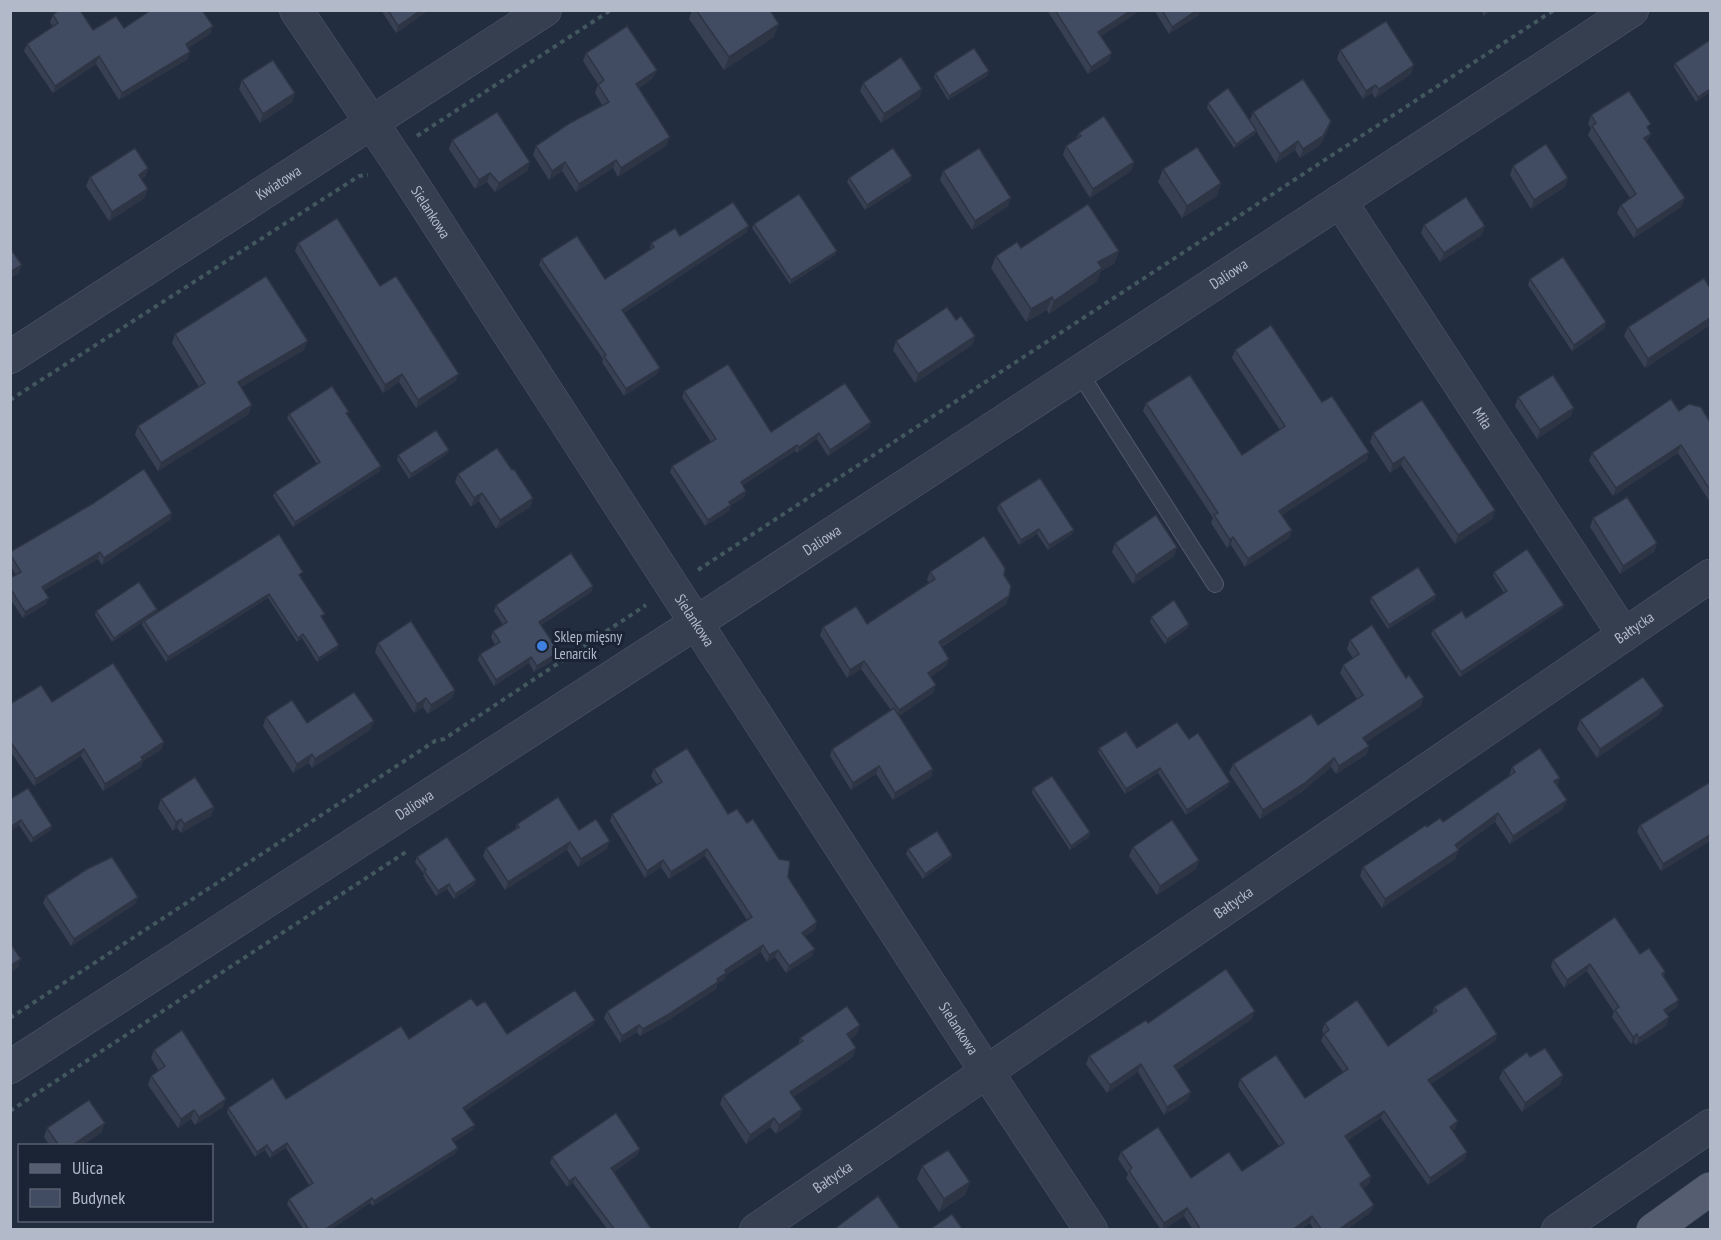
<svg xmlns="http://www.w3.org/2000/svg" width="1721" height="1240" font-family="'PT Sans Narrow',sans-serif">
	<rect width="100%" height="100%" fill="#222d40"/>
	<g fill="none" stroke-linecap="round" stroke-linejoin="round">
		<defs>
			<path id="lane" d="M 1079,372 L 1215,584"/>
			<g id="street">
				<path id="s1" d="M 296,10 L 400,165 L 967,1042 L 1091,1230"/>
				<path id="s2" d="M 1340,201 L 1624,635"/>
				<path id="s3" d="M 10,357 L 545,10"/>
				<path id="s4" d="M 10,1067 L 708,615 L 1632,10"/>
				<path id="s5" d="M 756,1230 L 1710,576"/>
				<path d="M 1558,1230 L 1710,1126"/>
			</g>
			<path id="primary" d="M 1653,1230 L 1710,1189"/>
		</defs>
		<use href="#lane" stroke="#515a6a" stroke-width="18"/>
		<use href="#street" stroke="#515a6a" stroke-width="34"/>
		<use href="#primary" stroke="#3f4858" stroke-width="34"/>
		<g stroke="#42585e" stroke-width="4" stroke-dasharray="4.5 4.5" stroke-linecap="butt">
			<path d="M 417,136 L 611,10"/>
			<path d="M 10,400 L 359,176 L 368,175"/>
			<path d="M 698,570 L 1554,10"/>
			<path d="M 10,1018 L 435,741 L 444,739 L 646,605"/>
			<path d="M 10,1111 L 409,850"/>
		</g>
		<use href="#lane" stroke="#363f4f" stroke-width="16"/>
		<use href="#street" stroke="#363f4f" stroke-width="33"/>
		<use href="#primary" stroke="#545e70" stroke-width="33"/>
	</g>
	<g fill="#384154">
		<path d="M 151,10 L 205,10 L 203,12 L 210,34 L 188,48 L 188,59 L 119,100 L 96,64 L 53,93 L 24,51 L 27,44 L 53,27 L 50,22 L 53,15 L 93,30 L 124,28 Z"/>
		<path d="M 381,10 L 429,10 L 396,33 Z"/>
		<path d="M 692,10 L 770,10 L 774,37 L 724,70 L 689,19 Z"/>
		<path d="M 1047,10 L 1141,10 L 1101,36 L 1109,61 L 1088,74 Z"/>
		<path d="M 1154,10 L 1200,10 L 1199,15 L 1169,34 Z"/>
		<path d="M 1481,10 L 1492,10 L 1484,16 Z"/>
		<path d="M 1340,50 L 1411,74 L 1375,98 L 1372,93 L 1363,99 L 1337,59 Z"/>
		<path d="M 586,53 L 653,78 L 639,88 L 667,145 L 618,177 L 613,168 L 576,192 L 562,171 L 549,180 L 533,155 L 536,146 L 602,105 L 595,93 L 598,84 L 583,61 Z"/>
		<path d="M 1675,63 L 1710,92 L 1696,102 L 1674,67 Z"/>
		<path d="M 989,71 L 987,76 L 948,100 L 934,77 L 935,73 Z"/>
		<path d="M 242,80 L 295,93 L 292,102 L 260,123 L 239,89 Z"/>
		<path d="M 863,83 L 922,89 L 919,98 L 881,123 L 860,91 Z"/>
		<path d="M 1208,103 L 1250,120 L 1253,112 L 1331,121 L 1328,130 L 1320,145 L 1300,158 L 1295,150 L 1276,163 L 1256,131 L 1254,135 L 1234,148 L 1207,108 Z"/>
		<path d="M 1591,115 L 1648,130 L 1647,143 L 1685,198 L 1681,207 L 1634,238 L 1617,213 L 1621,205 L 1630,198 L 1588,135 L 1591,128 L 1588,124 Z"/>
		<path d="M 1079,133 L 1134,162 L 1131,171 L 1090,198 L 1063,155 L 1066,146 L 1076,139 Z"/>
		<path d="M 452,140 L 530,162 L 527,171 L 495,192 L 487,182 L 475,189 L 449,149 Z"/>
		<path d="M 1513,166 L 1568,178 L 1565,187 L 1531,209 L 1510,175 Z"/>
		<path d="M 148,168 L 145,177 L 142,179 L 145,198 L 109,221 L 86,186 L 90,177 Z"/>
		<path d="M 1163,169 L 1221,183 L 1217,196 L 1182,218 L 1158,182 Z"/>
		<path d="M 943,171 L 1008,206 L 972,230 L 940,180 Z"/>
		<path d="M 912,176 L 910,181 L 865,210 L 847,182 L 849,178 Z"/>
		<path d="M 754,224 L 835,255 L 790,284 L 752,228 Z"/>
		<path d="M 1424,225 L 1482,235 L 1440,262 L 1421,233 Z"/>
		<path d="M 747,232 L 624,313 L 660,368 L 657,374 L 624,396 L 602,362 L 603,359 L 539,265 L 541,259 L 605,279 L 650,250 L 651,243 L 680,236 Z"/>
		<path d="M 298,243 L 380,286 L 456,381 L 416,408 L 399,382 L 383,393 L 295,251 Z"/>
		<path d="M 1021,248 L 1119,251 L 1114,264 L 1101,271 L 1097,281 L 1049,314 L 1047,310 L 1026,322 L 991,268 L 996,256 Z"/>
		<path d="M 1530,279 L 1606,322 L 1604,329 L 1572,351 L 1528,285 Z"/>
		<path d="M 1710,288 L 1710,325 L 1645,368 L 1624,336 L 1628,327 Z"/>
		<path d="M 956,320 L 975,336 L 972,345 L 915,383 L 893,350 L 896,341 Z"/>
		<path d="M 175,334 L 304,350 L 241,387 L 249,414 L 158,471 L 135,435 L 138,426 L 199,387 L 172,343 Z"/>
		<path d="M 1235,350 L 1322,402 L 1369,452 L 1367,460 L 1282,515 L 1292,530 L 1289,538 L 1245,567 L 1231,545 L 1227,548 L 1211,523 L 1213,518 L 1143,411 L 1146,403 L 1242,455 L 1280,430 L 1232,358 Z"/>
		<path d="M 684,391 L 771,432 L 871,422 L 869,428 L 828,456 L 817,439 L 797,453 L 795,451 L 743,485 L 746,491 L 744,497 L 731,505 L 729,511 L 705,526 L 670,472 L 672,466 L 711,442 L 682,397 Z"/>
		<path d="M 1518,397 L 1571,416 L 1537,439 L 1515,406 Z"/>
		<path d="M 1679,411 L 1710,422 L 1710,502 L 1678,453 L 1613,496 L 1589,461 L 1592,453 Z"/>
		<path d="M 289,414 L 348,415 L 380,471 L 293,527 L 273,496 L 275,492 L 317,464 L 287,418 Z"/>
		<path d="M 1373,433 L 1495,510 L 1492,519 L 1455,544 L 1401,465 L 1390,473 L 1370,442 Z"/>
		<path d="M 447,454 L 409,479 L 397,460 L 398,455 Z"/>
		<path d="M 512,470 L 533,498 L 530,507 L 496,529 L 479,501 L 471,507 L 455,482 L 458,474 Z"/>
		<path d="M 999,504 L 1072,534 L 1048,550 L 1037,534 L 1019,545 L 997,509 Z"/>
		<path d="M 172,513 L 170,520 L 102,565 L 98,559 L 44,590 L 46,604 L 23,618 L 10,599 L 10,578 L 16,575 L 10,565 L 10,552 Z"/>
		<path d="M 1593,518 L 1657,543 L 1654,552 L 1620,574 L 1590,527 Z"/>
		<path d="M 1115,543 L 1177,547 L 1174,556 L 1133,584 L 1112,552 Z"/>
		<path d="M 930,572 L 1004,575 L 1009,596 L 1006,604 L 942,647 L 949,659 L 946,666 L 931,677 L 933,693 L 899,716 L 933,769 L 931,777 L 893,800 L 876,774 L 851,790 L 830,756 L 832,749 L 891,710 L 861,669 L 847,678 L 820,635 L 823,627 L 867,624 L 930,583 L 927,580 Z"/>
		<path d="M 1494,572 L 1564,605 L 1562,609 L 1460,677 L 1431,634 L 1433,630 L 1466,618 L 1504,593 L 1493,576 Z"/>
		<path d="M 302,576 L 301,577 L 337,649 L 317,662 L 302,638 L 297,642 L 268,598 L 166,662 L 142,625 L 143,622 L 112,642 L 95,615 L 96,611 L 157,609 L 156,613 Z"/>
		<path d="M 593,586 L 591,592 L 541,625 L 559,652 L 557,658 L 534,672 L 529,663 L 494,686 L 478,660 L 480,654 L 495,645 L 491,637 L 493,631 L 503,625 L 494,611 L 496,605 Z"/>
		<path d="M 1436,595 L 1434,600 L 1388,629 L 1370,602 L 1371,597 Z"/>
		<path d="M 1151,617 L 1189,624 L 1188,628 L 1165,644 L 1150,622 Z"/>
		<path d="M 1350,640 L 1421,706 L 1366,742 L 1369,746 L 1366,755 L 1336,774 L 1331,767 L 1302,792 L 1260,819 L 1229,773 L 1233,764 L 1318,725 L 1357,699 L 1340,673 L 1343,665 L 1353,658 L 1347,649 Z"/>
		<path d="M 378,643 L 455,690 L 452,698 L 428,714 L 423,707 L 414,713 L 375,652 Z"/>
		<path d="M 52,702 L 162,749 L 143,761 L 141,767 L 103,791 L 81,756 L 34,786 L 10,751 L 10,704 Z"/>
		<path d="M 1660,714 L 1597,758 L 1577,729 L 1580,720 Z"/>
		<path d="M 266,717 L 307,723 L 374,721 L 370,730 L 312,768 L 309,763 L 293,773 L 263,726 Z"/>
		<path d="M 1189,739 L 1228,787 L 1186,815 L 1158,773 L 1125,794 L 1098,752 L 1099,748 L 1137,748 Z"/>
		<path d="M 1512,767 L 1560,778 L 1557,786 L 1563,809 L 1510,844 L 1495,822 L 1458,849 L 1455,859 L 1382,908 L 1360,876 L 1363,867 L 1427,827 L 1443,822 L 1509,776 Z"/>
		<path d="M 654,769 L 728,814 L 747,823 L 788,877 L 815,930 L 805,936 L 812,956 L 786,973 L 775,957 L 767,962 L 761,952 L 726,975 L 724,980 L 717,984 L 716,989 L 667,1021 L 640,1036 L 637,1032 L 620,1043 L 604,1018 L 607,1011 L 747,920 L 705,856 L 669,879 L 661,867 L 645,878 L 610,821 L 612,814 L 657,785 L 651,776 Z"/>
		<path d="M 1710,782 L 1710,841 L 1661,871 L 1637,832 L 1640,825 Z"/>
		<path d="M 1033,788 L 1090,832 L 1089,837 L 1070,850 L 1032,793 Z"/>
		<path d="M 10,799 L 51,830 L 31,843 L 19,825 L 10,831 Z"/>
		<path d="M 161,799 L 214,807 L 211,816 L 181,833 L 177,828 L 173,831 L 158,808 Z"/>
		<path d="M 517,824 L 579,830 L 607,849 L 578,867 L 567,850 L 505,890 L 483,856 L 486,848 L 515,830 Z"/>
		<path d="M 1133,847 L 1199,860 L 1196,869 L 1157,895 L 1129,856 Z"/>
		<path d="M 908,849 L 952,855 L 951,859 L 923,879 L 906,854 Z"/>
		<path d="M 417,857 L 476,880 L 474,885 L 454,899 L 447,889 L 436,896 L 423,876 L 424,874 L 415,862 Z"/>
		<path d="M 46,896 L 138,897 L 135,904 L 71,946 L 43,903 Z"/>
		<path d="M 1640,954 L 1665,971 L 1664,976 L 1677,1007 L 1667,1014 L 1667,1025 L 1636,1045 L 1634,1042 L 1631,1044 L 1612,1017 L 1614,1012 L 1587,971 L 1564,988 L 1551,967 L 1553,960 Z"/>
		<path d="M 477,1006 L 507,1034 L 595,1020 L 593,1025 L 465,1111 L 475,1125 L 473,1130 L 454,1142 L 456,1153 L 373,1206 L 370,1203 L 330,1230 L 304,1230 L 287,1204 L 289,1199 L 309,1185 L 286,1148 L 270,1158 L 265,1150 L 255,1157 L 227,1113 L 228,1108 L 286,1099 Z"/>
		<path d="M 1434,1007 L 1497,1034 L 1495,1041 L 1431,1084 L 1456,1128 L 1452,1131 L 1467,1152 L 1464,1160 L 1428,1185 L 1381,1118 L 1348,1140 L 1371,1176 L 1369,1184 L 1363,1188 L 1374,1205 L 1371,1212 L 1346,1230 L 1314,1230 L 1310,1223 L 1300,1230 L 1193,1230 L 1184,1216 L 1163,1230 L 1161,1230 L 1126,1178 L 1128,1174 L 1118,1159 L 1121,1152 L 1191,1178 L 1242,1171 L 1279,1146 L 1238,1086 L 1240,1079 L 1305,1098 L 1343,1072 L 1321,1041 L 1324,1034 L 1322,1030 L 1325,1023 L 1388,1046 L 1432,1015 Z"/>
		<path d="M 1252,1019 L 1177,1070 L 1188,1100 L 1164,1115 L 1138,1072 L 1107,1093 L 1086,1064 L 1089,1056 L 1148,1023 Z"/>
		<path d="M 857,1034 L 850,1039 L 853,1057 L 793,1097 L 802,1109 L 799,1118 L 776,1134 L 770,1127 L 746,1144 L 720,1104 L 723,1096 L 798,1045 L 800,1038 Z"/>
		<path d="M 154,1050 L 223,1107 L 195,1125 L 191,1119 L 178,1128 L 148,1085 L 151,1076 L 159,1071 L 151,1058 Z"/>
		<path d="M 1503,1070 L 1563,1075 L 1560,1084 L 1522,1112 L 1499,1078 Z"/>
		<path d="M 47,1128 L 102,1132 L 81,1146 L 50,1146 L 44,1137 Z"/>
		<path d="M 640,1149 L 637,1155 L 614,1172 L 652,1230 L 608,1230 L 573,1183 L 567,1187 L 550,1163 L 552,1157 Z"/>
		<path d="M 922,1166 L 970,1182 L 965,1195 L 939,1212 L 917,1179 Z"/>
	</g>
	<g fill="#2e3545">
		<path d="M 421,10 L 429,10 L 396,33 L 398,26 Z"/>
		<path d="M 1132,10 L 1141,10 L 1096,40 L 1098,32 Z"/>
		<path d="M 1197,10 L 1200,10 L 1199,15 L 1169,34 L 1172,27 Z"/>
		<path d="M 1487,10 L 1492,10 L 1484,16 L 1486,11 Z"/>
		<path d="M 779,24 L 774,37 L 724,70 L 729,57 Z"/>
		<path d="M 213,26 L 210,34 L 183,52 L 186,44 Z"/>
		<path d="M 190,52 L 188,59 L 119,100 L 122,93 Z"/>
		<path d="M 1112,53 L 1109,61 L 1088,74 L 1091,67 Z"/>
		<path d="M 99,56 L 96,64 L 53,93 L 55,86 Z"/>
		<path d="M 1414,65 L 1411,74 L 1375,98 L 1379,89 Z"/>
		<path d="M 657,70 L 653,78 L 633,92 L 636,84 Z"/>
		<path d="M 989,71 L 987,76 L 948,100 L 949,96 Z"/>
		<path d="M 1375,85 L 1372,93 L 1363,99 L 1366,91 Z"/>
		<path d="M 922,89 L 919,98 L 881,123 L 884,114 Z"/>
		<path d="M 1710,89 L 1710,92 L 1696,102 L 1698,97 Z"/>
		<path d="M 295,93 L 292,102 L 260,123 L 263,114 Z"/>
		<path d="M 1331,121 L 1328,130 L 1320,145 L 1300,158 L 1303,149 Z"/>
		<path d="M 1256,130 L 1254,135 L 1234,148 L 1236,144 Z"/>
		<path d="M 1651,134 L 1647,142 L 1644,138 Z"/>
		<path d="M 670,137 L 667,145 L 618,177 L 621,168 Z"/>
		<path d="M 1298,141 L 1295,150 L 1276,163 L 1280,154 Z"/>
		<path d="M 616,160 L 613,168 L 576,192 L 579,184 Z"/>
		<path d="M 530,162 L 527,171 L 495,192 L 499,183 Z"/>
		<path d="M 565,162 L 562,171 L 549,180 L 552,171 Z"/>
		<path d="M 1134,162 L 1131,171 L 1090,198 L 1093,189 Z"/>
		<path d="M 148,168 L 145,177 L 136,183 L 139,175 Z"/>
		<path d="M 490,173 L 487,182 L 475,189 L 479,180 Z"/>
		<path d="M 912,176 L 910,181 L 865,210 L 867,205 Z"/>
		<path d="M 1568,178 L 1565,187 L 1531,209 L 1534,200 Z"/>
		<path d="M 1221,183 L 1217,196 L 1182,218 L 1187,206 Z"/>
		<path d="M 148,189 L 145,198 L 109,221 L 112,212 Z"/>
		<path d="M 1011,198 L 1008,206 L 972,230 L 975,221 Z"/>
		<path d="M 1685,198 L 1681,207 L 1634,238 L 1637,230 Z"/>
		<path d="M 749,226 L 747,232 L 619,316 L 622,310 Z"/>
		<path d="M 1485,226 L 1482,235 L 1440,262 L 1444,253 Z"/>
		<path d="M 837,251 L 835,255 L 790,284 L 791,280 Z"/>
		<path d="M 1119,251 L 1114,264 L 1101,271 L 1097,281 L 1049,314 L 1054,301 L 1098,262 Z"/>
		<path d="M 22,265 L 18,274 L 10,279 L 10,272 Z"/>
		<path d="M 1052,297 L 1047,310 L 1026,322 L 1031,309 Z"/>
		<path d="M 1710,318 L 1710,325 L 1645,368 L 1648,359 Z"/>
		<path d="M 1606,322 L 1604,329 L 1572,351 L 1574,345 Z"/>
		<path d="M 975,336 L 972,345 L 915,383 L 918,374 Z"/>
		<path d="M 308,341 L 304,350 L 234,391 L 238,382 Z"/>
		<path d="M 660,368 L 657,374 L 624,396 L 626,389 Z"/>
		<path d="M 402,374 L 399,382 L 383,393 L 385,385 Z"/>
		<path d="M 459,374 L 456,381 L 416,408 L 418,400 Z"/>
		<path d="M 252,405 L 249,414 L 158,471 L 161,463 Z"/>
		<path d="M 1574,408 L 1571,416 L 1537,439 L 1540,430 Z"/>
		<path d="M 871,422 L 869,428 L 828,456 L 830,450 Z"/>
		<path d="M 819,433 L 817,439 L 797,453 L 799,447 Z"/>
		<path d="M 797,445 L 795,451 L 739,488 L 741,482 Z"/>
		<path d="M 1681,445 L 1678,453 L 1613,496 L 1616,488 Z"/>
		<path d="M 449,450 L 447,454 L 409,479 L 411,474 Z"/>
		<path d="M 1369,452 L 1367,460 L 1276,519 L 1279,511 Z"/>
		<path d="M 1404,457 L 1401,465 L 1390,473 L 1393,464 Z"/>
		<path d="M 381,466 L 380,471 L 293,527 L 295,522 Z"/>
		<path d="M 746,491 L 744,497 L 727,508 L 729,502 Z"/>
		<path d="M 482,493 L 479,501 L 471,507 L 474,498 Z"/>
		<path d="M 533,498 L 530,507 L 496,529 L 500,520 Z"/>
		<path d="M 731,505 L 729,511 L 705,526 L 708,520 Z"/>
		<path d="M 1495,510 L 1492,519 L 1455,544 L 1458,535 Z"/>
		<path d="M 172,513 L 170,520 L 102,565 L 104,558 Z"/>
		<path d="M 1039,529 L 1037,534 L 1019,545 L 1021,540 Z"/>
		<path d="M 1074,530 L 1072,534 L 1048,550 L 1049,545 Z"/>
		<path d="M 1292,530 L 1289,538 L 1245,567 L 1248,559 Z"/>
		<path d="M 1233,537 L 1231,545 L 1227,548 L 1230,540 Z"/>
		<path d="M 1657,543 L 1654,552 L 1620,574 L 1623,566 Z"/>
		<path d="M 1177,547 L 1174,556 L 1133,584 L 1136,575 Z"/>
		<path d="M 100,552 L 98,559 L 40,593 L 42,587 Z"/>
		<path d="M 593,586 L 591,592 L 537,627 L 539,622 Z"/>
		<path d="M 269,594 L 268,598 L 166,662 L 168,657 Z"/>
		<path d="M 1436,595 L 1434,600 L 1388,629 L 1389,625 Z"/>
		<path d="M 1009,596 L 1006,604 L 936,650 L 939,642 Z"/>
		<path d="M 49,598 L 46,604 L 23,618 L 25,612 Z"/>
		<path d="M 1564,605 L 1562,609 L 1460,677 L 1461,672 Z"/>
		<path d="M 157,609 L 156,614 L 112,642 L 114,638 Z"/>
		<path d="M 1189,624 L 1188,628 L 1165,644 L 1167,639 Z"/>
		<path d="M 303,634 L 302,638 L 297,642 L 298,638 Z"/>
		<path d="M 339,645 L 337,649 L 317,662 L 319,658 Z"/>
		<path d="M 559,652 L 557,658 L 534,672 L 537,666 Z"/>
		<path d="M 531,657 L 529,663 L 494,686 L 496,680 Z"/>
		<path d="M 949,659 L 946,666 L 925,681 L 928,673 Z"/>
		<path d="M 864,661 L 861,669 L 847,678 L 850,670 Z"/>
		<path d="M 936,685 L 933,693 L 896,718 L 899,710 Z"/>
		<path d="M 455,690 L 452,698 L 428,714 L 431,705 Z"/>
		<path d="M 1424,697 L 1421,706 L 1360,746 L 1363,738 Z"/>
		<path d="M 426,698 L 423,707 L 414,713 L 417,704 Z"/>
		<path d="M 1664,706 L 1660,714 L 1597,758 L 1600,749 Z"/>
		<path d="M 374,721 L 370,730 L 312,768 L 315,759 Z"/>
		<path d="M 164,742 L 162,749 L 143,761 L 141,767 L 103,791 L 105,784 L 141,757 Z"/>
		<path d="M 1369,746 L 1366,755 L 1336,774 L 1339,766 Z"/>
		<path d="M 84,749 L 81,756 L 34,786 L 36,779 Z"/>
		<path d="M 312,754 L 309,763 L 293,773 L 297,764 Z"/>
		<path d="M 1334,758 L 1331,767 L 1302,792 L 1260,819 L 1263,810 Z"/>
		<path d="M 879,766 L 876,774 L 851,790 L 853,783 Z"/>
		<path d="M 1160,768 L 1158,773 L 1125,794 L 1126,789 Z"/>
		<path d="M 933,769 L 931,777 L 893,800 L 895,793 Z"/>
		<path d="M 1560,778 L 1556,787 L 1554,781 Z"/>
		<path d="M 1230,782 L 1228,787 L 1186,815 L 1187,810 Z"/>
		<path d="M 1567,800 L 1563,809 L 1510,844 L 1513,836 Z"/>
		<path d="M 214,807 L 211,816 L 181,833 L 184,824 Z"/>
		<path d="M 1498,813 L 1495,822 L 1452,853 L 1455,845 Z"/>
		<path d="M 181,819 L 177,828 L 173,831 L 176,822 Z"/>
		<path d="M 21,820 L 19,825 L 10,831 L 10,827 Z"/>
		<path d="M 52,826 L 51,830 L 31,843 L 33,838 Z"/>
		<path d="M 1090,832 L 1089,837 L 1070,850 L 1071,846 Z"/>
		<path d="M 1710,835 L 1710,841 L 1661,871 L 1663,864 Z"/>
		<path d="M 610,841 L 607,849 L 578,867 L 581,859 Z"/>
		<path d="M 570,842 L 567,850 L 505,890 L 508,882 Z"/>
		<path d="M 707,849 L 705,856 L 669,879 L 671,872 Z"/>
		<path d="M 1459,850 L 1455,859 L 1382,908 L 1385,899 Z"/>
		<path d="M 952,855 L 951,859 L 923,879 L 925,874 Z"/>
		<path d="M 663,860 L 661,867 L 645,878 L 647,871 Z"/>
		<path d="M 1199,860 L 1196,869 L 1157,895 L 1160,886 Z"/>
		<path d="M 476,880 L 474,885 L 454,899 L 455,894 Z"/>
		<path d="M 449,884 L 447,889 L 436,896 L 438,891 Z"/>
		<path d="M 138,897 L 135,904 L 71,946 L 74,939 Z"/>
		<path d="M 817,922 L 815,930 L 799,940 L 802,933 Z"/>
		<path d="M 763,945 L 761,952 L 726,975 L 724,980 L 717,984 L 716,989 L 667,1021 L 640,1036 L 643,1029 L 717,979 L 725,970 Z"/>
		<path d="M 815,949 L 812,956 L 786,973 L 789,966 Z"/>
		<path d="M 778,950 L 775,957 L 767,962 L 769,955 Z"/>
		<path d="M 21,959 L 18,968 L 10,973 L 10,966 Z"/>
		<path d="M 1590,964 L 1587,971 L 1564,988 L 1567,980 Z"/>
		<path d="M 1679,1000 L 1677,1007 L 1662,1017 L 1664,1010 Z"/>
		<path d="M 1255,1011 L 1252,1019 L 1171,1074 L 1174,1066 Z"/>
		<path d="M 1669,1017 L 1667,1025 L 1636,1045 L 1639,1038 Z"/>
		<path d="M 595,1020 L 593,1025 L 462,1113 L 463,1108 Z"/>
		<path d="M 639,1025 L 637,1032 L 620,1043 L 622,1036 Z"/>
		<path d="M 860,1025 L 857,1034 L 844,1043 L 847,1034 Z"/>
		<path d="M 1497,1034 L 1495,1041 L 1425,1088 L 1428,1080 Z"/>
		<path d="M 1637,1034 L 1634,1042 L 1631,1044 L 1633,1037 Z"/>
		<path d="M 856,1048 L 853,1057 L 787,1101 L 790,1092 Z"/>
		<path d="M 1141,1064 L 1138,1072 L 1107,1093 L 1110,1085 Z"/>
		<path d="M 1563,1075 L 1560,1084 L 1522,1112 L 1525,1103 Z"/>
		<path d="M 1191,1092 L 1188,1100 L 1164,1115 L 1167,1107 Z"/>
		<path d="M 226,1099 L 223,1107 L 195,1125 L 199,1117 Z"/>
		<path d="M 802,1109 L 799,1118 L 776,1134 L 779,1125 Z"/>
		<path d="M 194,1110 L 191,1119 L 178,1128 L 181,1119 Z"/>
		<path d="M 1384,1111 L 1381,1118 L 1343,1143 L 1345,1136 Z"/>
		<path d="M 774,1118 L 770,1127 L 746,1144 L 750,1135 Z"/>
		<path d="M 1458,1121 L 1456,1128 L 1447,1134 L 1450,1127 Z"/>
		<path d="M 105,1123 L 102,1132 L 81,1146 L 71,1146 Z"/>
		<path d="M 475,1125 L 473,1130 L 451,1144 L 452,1139 Z"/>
		<path d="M 287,1143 L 286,1148 L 270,1158 L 272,1153 Z"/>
		<path d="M 267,1145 L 265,1150 L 255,1157 L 257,1152 Z"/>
		<path d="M 458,1148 L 456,1153 L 373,1206 L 374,1201 Z"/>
		<path d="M 640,1149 L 637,1155 L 609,1175 L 611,1168 Z"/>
		<path d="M 1467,1152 L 1464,1160 L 1428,1185 L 1430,1178 Z"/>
		<path d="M 1371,1176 L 1369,1184 L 1357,1192 L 1360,1184 Z"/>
		<path d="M 575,1177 L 573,1183 L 567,1187 L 569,1181 Z"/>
		<path d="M 970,1182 L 965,1195 L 939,1212 L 944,1199 Z"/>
		<path d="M 372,1198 L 370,1203 L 330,1230 L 324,1230 Z"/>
		<path d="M 1374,1205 L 1371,1212 L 1346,1230 L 1338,1230 Z"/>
		<path d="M 1187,1208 L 1184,1216 L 1162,1230 L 1164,1223 Z"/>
		<path d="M 1312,1216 L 1310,1223 L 1300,1230 L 1292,1230 Z"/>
	</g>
	<g fill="#414c62" stroke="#2e3545" stroke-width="1.5">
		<path d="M 59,10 L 80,10 L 93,30 L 116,16 L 124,28 L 151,10 L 202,10 L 213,26 L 186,44 L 190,52 L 122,93 L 99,56 L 55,86 L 27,44 L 58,23 L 53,15 Z"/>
		<path d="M 388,10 L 421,10 L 398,26 Z"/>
		<path d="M 696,10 L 770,10 L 779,24 L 729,57 Z"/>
		<path d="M 1055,10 L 1132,10 L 1098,32 L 1112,53 L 1091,67 Z"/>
		<path d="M 1162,10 L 1197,10 L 1172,27 Z"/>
		<path d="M 1386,21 L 1414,65 L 1379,89 L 1375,85 L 1366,91 L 1340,50 Z"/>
		<path d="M 627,26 L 657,70 L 636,84 L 670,137 L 621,168 L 616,160 L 579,184 L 565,162 L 552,171 L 536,146 L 570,123 L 609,102 L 598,85 L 604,80 L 586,53 Z"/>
		<path d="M 1710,40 L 1710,89 L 1698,97 L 1675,63 Z"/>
		<path d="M 974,48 L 989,71 L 949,96 L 935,73 Z"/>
		<path d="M 901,57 L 922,89 L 884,114 L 863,83 Z"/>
		<path d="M 273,60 L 295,93 L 263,114 L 242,80 Z"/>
		<path d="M 1303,79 L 1331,121 L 1323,136 L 1303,149 L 1298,141 L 1280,154 L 1253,112 Z"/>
		<path d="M 1228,88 L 1256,130 L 1236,144 L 1208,103 Z"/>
		<path d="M 1629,91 L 1651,124 L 1647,127 L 1651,134 L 1644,138 L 1685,198 L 1637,230 L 1621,205 L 1636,194 L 1592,126 L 1596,123 L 1591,115 Z"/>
		<path d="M 497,112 L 530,162 L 499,183 L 490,173 L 479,180 L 452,140 Z"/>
		<path d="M 1104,116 L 1134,162 L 1093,189 L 1066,146 L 1081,136 L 1079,133 Z"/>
		<path d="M 1546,144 L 1568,178 L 1534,200 L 1513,166 Z"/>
		<path d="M 1197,147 L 1221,183 L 1187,206 L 1163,169 Z"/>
		<path d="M 135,148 L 148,168 L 139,175 L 148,189 L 112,212 L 90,177 Z"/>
		<path d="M 893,148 L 912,176 L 867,205 L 849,178 Z"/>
		<path d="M 979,148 L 1011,198 L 975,221 L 943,171 Z"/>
		<path d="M 799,194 L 837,251 L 791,280 L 754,224 Z"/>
		<path d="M 1466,197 L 1485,226 L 1444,253 L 1424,225 Z"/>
		<path d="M 733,202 L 749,226 L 622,310 L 660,368 L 626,389 L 604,356 L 606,355 L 541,259 L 577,236 L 605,279 L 654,247 L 651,243 L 675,228 L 680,236 Z"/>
		<path d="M 1088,204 L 1119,251 L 1098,262 L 1102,268 L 1054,301 L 1052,297 L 1031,309 L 996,256 L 1017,242 L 1021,248 Z"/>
		<path d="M 337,218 L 380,286 L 396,276 L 459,374 L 418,400 L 402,374 L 385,385 L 298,243 Z"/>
		<path d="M 10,248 L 22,265 L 10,272 Z"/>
		<path d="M 1563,257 L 1606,322 L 1574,345 L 1530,279 Z"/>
		<path d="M 266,276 L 308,341 L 238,382 L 252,405 L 161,463 L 138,426 L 205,383 L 175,334 Z"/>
		<path d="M 1704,278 L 1710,288 L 1710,318 L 1648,359 L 1628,327 Z"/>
		<path d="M 947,307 L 956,320 L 961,316 L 975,336 L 918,374 L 896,341 Z"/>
		<path d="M 1271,325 L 1322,402 L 1332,396 L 1369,452 L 1279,511 L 1292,530 L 1248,559 L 1233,537 L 1230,540 L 1214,515 L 1218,513 L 1146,403 L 1190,375 L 1242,455 L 1285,426 L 1235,350 Z"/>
		<path d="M 728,364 L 771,432 L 845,383 L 871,422 L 830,450 L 819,433 L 799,447 L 797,445 L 741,482 L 746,491 L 729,502 L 731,505 L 708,520 L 672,466 L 716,439 L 684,391 Z"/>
		<path d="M 1553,375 L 1574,408 L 1540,430 L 1518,397 Z"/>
		<path d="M 332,386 L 349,412 L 346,413 L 381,466 L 295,522 L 275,492 L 320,462 L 289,414 Z"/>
		<path d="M 1671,399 L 1679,411 L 1689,404 L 1701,407 L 1710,422 L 1710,490 L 1681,445 L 1616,488 L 1592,453 Z"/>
		<path d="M 1422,400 L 1495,510 L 1458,535 L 1404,457 L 1393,464 L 1373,433 Z"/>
		<path d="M 436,430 L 449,450 L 411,474 L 398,455 Z"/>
		<path d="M 497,448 L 512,470 L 514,469 L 533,498 L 500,520 L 482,493 L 474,498 L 458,474 Z"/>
		<path d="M 144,469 L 172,513 L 104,558 L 100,552 L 42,587 L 49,598 L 25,612 L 10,588 L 10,578 L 21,572 L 10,554 L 10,552 L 92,504 Z"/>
		<path d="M 1040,478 L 1074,530 L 1049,545 L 1039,529 L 1021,540 L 999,504 Z"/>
		<path d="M 1627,497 L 1657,543 L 1623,566 L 1593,518 Z"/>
		<path d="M 1156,515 L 1177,547 L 1136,575 L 1115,543 Z"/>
		<path d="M 279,534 L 303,572 L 299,575 L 325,614 L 321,616 L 339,645 L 319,658 L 303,634 L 298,638 L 269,594 L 168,657 L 144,621 Z"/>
		<path d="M 984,536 L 1005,568 L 1004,575 L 1011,586 L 1009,596 L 939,642 L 949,659 L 928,673 L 936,685 L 899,710 L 864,661 L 850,670 L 823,627 L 856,606 L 867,624 L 935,579 L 930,572 Z"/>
		<path d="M 1527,549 L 1564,605 L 1461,672 L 1433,630 L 1462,611 L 1466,618 L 1507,591 L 1494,572 Z"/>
		<path d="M 571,553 L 593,586 L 539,622 L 559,652 L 537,666 L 531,657 L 496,680 L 480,654 L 500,642 L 493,631 L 507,622 L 496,605 Z"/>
		<path d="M 1418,567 L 1436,595 L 1389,625 L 1371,597 Z"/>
		<path d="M 139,582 L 157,609 L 114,638 L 96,611 Z"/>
		<path d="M 1174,600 L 1189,624 L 1167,639 L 1151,617 Z"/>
		<path d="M 411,621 L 455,690 L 431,705 L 426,698 L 417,704 L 378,643 Z"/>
		<path d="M 1372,625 L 1406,678 L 1409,675 L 1424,697 L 1363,738 L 1369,746 L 1339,766 L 1334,758 L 1305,783 L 1263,810 L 1233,764 L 1311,714 L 1318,725 L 1363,695 L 1343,665 L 1359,654 L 1350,640 Z"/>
		<path d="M 113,663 L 164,742 L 141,757 L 143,760 L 105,784 L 84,749 L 36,779 L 10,741 L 10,704 L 41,685 L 52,702 Z"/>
		<path d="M 1643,677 L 1664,706 L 1600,749 L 1580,720 Z"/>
		<path d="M 354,692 L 374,721 L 315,759 L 312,754 L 297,764 L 266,717 L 292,700 L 307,723 Z"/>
		<path d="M 894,708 L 933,769 L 895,793 L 879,766 L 853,783 L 832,749 Z"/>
		<path d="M 1177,722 L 1189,739 L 1198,733 L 1230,782 L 1187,810 L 1160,768 L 1126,789 L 1099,748 L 1126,731 L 1137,748 Z"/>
		<path d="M 687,748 L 728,814 L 737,809 L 747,823 L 753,819 L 779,859 L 790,861 L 788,877 L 817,922 L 802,933 L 815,949 L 789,966 L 778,950 L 769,955 L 763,945 L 725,970 L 726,973 L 717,979 L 718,982 L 669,1014 L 643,1029 L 639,1025 L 622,1036 L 607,1011 L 752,917 L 707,849 L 671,872 L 663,860 L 647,871 L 612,814 L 662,782 L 654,769 Z"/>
		<path d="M 1540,748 L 1560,778 L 1554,781 L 1567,800 L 1513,836 L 1498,813 L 1455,845 L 1459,850 L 1385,899 L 1363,867 L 1426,825 L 1427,827 L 1440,818 L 1443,822 L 1515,772 L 1512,767 Z"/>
		<path d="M 1052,776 L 1090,832 L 1071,846 L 1033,788 Z"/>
		<path d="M 195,777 L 214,807 L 184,824 L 181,819 L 176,822 L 161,799 Z"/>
		<path d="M 1710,782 L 1710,835 L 1663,864 L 1640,825 Z"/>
		<path d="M 28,788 L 52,826 L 33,838 L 21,820 L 10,827 L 10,799 Z"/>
		<path d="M 558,797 L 579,830 L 596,819 L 610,841 L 581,859 L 570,842 L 508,882 L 486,848 L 519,827 L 517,824 Z"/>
		<path d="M 1172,820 L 1199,860 L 1160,886 L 1133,847 Z"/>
		<path d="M 937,831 L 952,855 L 925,874 L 908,849 Z"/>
		<path d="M 447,837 L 476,880 L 455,894 L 449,884 L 438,891 L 424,871 L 426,870 L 417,857 Z"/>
		<path d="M 112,857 L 138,897 L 74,939 L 46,896 L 87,869 Z"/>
		<path d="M 1615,917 L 1640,954 L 1649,948 L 1665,971 L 1662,974 L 1679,1000 L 1664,1010 L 1669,1017 L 1639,1038 L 1637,1034 L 1633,1037 L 1615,1010 L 1619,1007 L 1590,964 L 1567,980 L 1553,960 Z"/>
		<path d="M 10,943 L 21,959 L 10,966 Z"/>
		<path d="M 1226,969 L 1255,1011 L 1174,1066 L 1191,1092 L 1167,1107 L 1141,1064 L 1110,1085 L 1089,1056 L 1146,1020 L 1148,1023 Z"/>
		<path d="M 1466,986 L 1497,1034 L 1428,1080 L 1458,1121 L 1450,1127 L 1467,1152 L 1430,1178 L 1384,1111 L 1345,1136 L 1371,1176 L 1360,1184 L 1374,1205 L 1338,1230 L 1322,1230 L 1312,1216 L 1292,1230 L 1201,1230 L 1187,1208 L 1164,1223 L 1129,1171 L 1132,1168 L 1121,1152 L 1158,1127 L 1191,1178 L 1229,1152 L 1242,1171 L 1284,1143 L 1240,1079 L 1276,1055 L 1305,1098 L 1348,1069 L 1324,1034 L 1329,1030 L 1325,1023 L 1357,1000 L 1388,1046 L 1437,1011 L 1434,1007 Z"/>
		<path d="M 575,990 L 595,1020 L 463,1108 L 475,1125 L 452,1139 L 458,1148 L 374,1201 L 372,1198 L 324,1230 L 309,1230 L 289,1199 L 313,1183 L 287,1143 L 272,1153 L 267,1145 L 257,1152 L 228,1108 L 273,1078 L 286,1099 L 401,1026 L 409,1039 L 471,998 L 477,1006 L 485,1001 L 507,1034 Z"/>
		<path d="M 847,1006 L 860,1025 L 847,1034 L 856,1048 L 790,1092 L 802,1109 L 779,1125 L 774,1118 L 750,1135 L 723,1096 L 803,1041 L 800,1038 Z"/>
		<path d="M 182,1030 L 226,1099 L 199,1117 L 194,1110 L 181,1119 L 151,1076 L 165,1066 L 154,1050 Z"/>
		<path d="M 1545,1048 L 1563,1075 L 1525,1103 L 1503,1070 L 1527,1052 L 1530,1057 Z"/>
		<path d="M 89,1100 L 105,1123 L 71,1146 L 59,1146 L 47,1128 Z"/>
		<path d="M 616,1113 L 640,1149 L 611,1168 L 652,1230 L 615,1230 L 575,1177 L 569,1181 L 552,1157 Z"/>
		<path d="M 948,1150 L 970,1182 L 944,1199 L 922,1166 Z"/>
		<path d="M 878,1196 L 901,1230 L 833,1230 Z"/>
		<path d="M 952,1214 L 963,1230 L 929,1230 Z"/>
	</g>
	<circle fill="#3f7fe0" stroke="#1b2434" stroke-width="2" cx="542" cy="646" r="6"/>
	<g text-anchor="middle" stroke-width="6" stroke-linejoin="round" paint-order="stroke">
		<g font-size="15" fill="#b2baca" stroke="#1b2434">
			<text dy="5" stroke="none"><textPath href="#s3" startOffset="320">Kwiatowa</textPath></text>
			<text dy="5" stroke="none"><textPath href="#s1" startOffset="243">Sielankowa</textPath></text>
			<text dy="5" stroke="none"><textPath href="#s4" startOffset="1454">Daliowa</textPath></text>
			<text dy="5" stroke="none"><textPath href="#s2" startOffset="260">Miła</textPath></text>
			<text dy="5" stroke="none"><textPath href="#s4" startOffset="968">Daliowa</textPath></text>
			<text dy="5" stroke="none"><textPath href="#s1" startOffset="729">Sielankowa</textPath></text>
			<text dy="5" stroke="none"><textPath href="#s5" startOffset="1065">Bałtycka</textPath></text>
			<text dy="5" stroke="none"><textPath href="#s4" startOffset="482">Daliowa</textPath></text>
			<text dy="5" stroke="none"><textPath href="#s5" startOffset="579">Bałtycka</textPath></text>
			<text dy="5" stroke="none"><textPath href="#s1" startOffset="1215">Sielankowa</textPath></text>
			<text dy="5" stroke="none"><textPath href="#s5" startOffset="93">Bałtycka</textPath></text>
		</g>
		<g font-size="15" fill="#b2baca" stroke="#1b2434" text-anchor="start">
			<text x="554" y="642">Sklep mięsny<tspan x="554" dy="17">Lenarcik</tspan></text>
		</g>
	</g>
	<rect width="1721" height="1240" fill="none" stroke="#b2baca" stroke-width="24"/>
	<rect x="18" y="1144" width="195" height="78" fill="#1b2434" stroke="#576070" stroke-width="1.5"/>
	<rect x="30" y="1164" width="30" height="9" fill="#545e70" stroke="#576070" stroke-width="1.5"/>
	<text x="72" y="1174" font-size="18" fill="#b2baca">Ulica</text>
	<rect x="30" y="1189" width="30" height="18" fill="#414c62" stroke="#576070" stroke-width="1.5"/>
	<text x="72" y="1204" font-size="18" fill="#b2baca">Budynek</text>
</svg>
